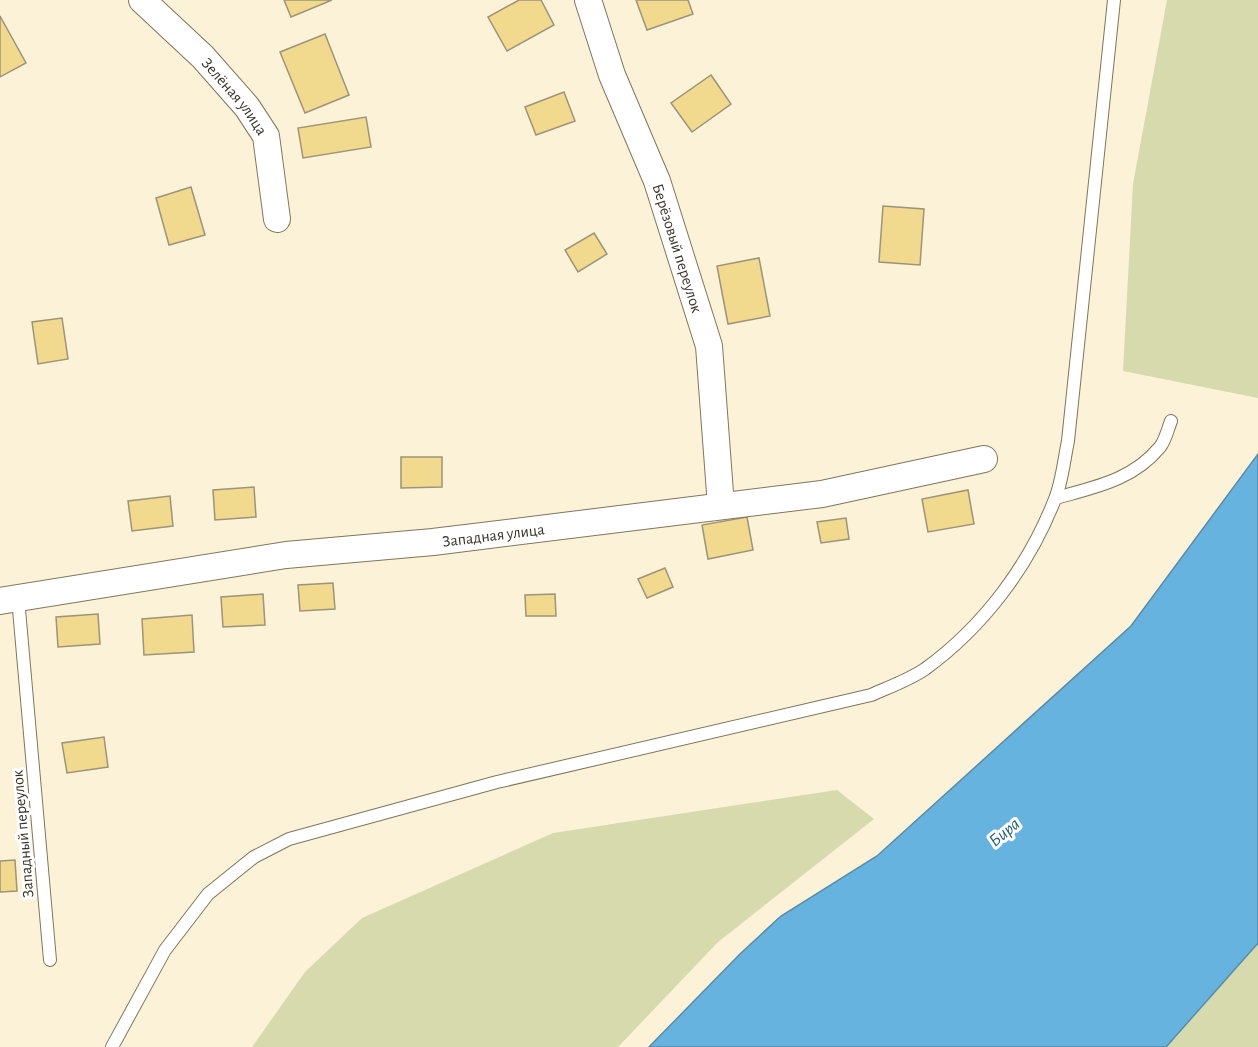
<svg xmlns="http://www.w3.org/2000/svg" width="1258" height="1047" font-family="'Alegreya Sans',sans-serif">
	<rect width="100%" height="100%" fill="#fbf2d7"/>
	<g fill="#d6daad">
		<path d="M 1167,0 L 1258,0 L 1258,398 L 1123,371 L 1133,184 Z"/>
		<path d="M 837,790 L 874,819 L 718,942 L 618,1047 L 252,1047 L 305,972 L 362,918 L 553,833 Z"/>
		<path d="M 1258,943 L 1258,1047 L 1166,1047 Z"/>
	</g>
	<path fill="#67b3df" stroke="#588ca8" stroke-width="1.5" d="M 1258,454 L 1258,943 L 1166,1047 L 649,1047 L 740,954 L 781,916 L 877,856 L 1131,626 Z"/>
	<g fill="#f1d98d" stroke="#9c947b" stroke-width="1.5">
		<path d="M 284,0 L 332,0 L 291,17 Z"/>
		<path d="M 519,0 L 541,0 L 554,25 L 507,51 L 488,17 Z"/>
		<path d="M 636,0 L 688,0 L 693,14 L 647,30 Z"/>
		<path d="M 0,16 L 26,63 L 0,77 Z"/>
		<path d="M 325,34 L 349,95 L 305,113 L 280,52 Z"/>
		<path d="M 711,75 L 731,104 L 692,132 L 671,103 Z"/>
		<path d="M 564,92 L 575,121 L 536,135 L 525,107 Z"/>
		<path d="M 366,117 L 371,147 L 303,158 L 298,128 Z"/>
		<path d="M 191,187 L 205,235 L 169,245 L 156,198 Z"/>
		<path d="M 883,206 L 924,209 L 920,265 L 879,262 Z"/>
		<path d="M 594,233 L 607,254 L 578,272 L 565,250 Z"/>
		<path d="M 759,258 L 770,316 L 728,324 L 717,266 Z"/>
		<path d="M 62,318 L 68,359 L 38,364 L 32,322 Z"/>
		<path d="M 401,457 L 442,457 L 442,487 L 401,488 Z"/>
		<path d="M 254,487 L 256,517 L 215,520 L 213,490 Z"/>
		<path d="M 968,490 L 974,524 L 928,532 L 922,499 Z"/>
		<path d="M 170,496 L 173,526 L 132,531 L 128,501 Z"/>
		<path d="M 747,517 L 753,550 L 708,559 L 702,525 Z"/>
		<path d="M 846,518 L 849,539 L 821,543 L 817,522 Z"/>
		<path d="M 665,568 L 673,587 L 647,598 L 638,579 Z"/>
		<path d="M 333,583 L 335,609 L 300,611 L 298,585 Z"/>
		<path d="M 263,594 L 265,625 L 223,627 L 221,597 Z"/>
		<path d="M 555,594 L 556,616 L 526,616 L 525,595 Z"/>
		<path d="M 98,614 L 100,644 L 58,647 L 56,617 Z"/>
		<path d="M 192,615 L 194,652 L 144,655 L 142,619 Z"/>
		<path d="M 104,737 L 108,767 L 67,773 L 62,743 Z"/>
		<path d="M 15,860 L 17,891 L 0,892 L 0,861 Z"/>
	</g>
	<g fill="none" stroke-linecap="round" stroke-linejoin="round">
		<defs>
			<g id="lane">
				<path d="M 1056,498 C 1095,487 1133,480 1160,447 C 1165,441 1168,429 1171,421"/>
				<path d="M 18,598 L 50,960"/>
				<path d="M 112,1047 L 165,950 L 208,894 L 254,857 L 289,839 L 497,782 L 871,695 C 889,687 909,680 925,669 C 983,627 1029,566 1055,499 C 1062,482 1064,460 1068,441 L 1114,0"/>
			</g>
			<g id="street">
				<path id="s1" d="M 142,0 L 203,57 L 247,107 L 266,136 L 277,219"/>
				<path id="s2" d="M 588,0 L 612,75 L 657,181 L 709,346 L 721,506"/>
				<path id="s3" d="M 0,601 L 286,555 L 433,542 L 822,494 L 984,459"/>
			</g>
		</defs>
		<use href="#lane" stroke="#7e765d" stroke-width="14"/>
		<use href="#street" stroke="#7e765d" stroke-width="28"/>
		<use href="#lane" stroke="#fff" stroke-width="12"/>
		<use href="#street" stroke="#fff" stroke-width="26"/>
	</g>
	<g text-anchor="middle" stroke-width="6" stroke-linejoin="round" paint-order="stroke">
		<g font-size="16" fill="#353227" stroke="#fff">
			<text dy="6" stroke="none"><textPath href="#s1" startOffset="134">Зелёная улица</textPath></text>
			<text dy="6" stroke="none"><textPath href="#s2" startOffset="264">Берёзовый переулок</textPath></text>
			<text dy="6" stroke="none"><textPath href="#s3" startOffset="498">Западная улица</textPath></text>
			<text transform="translate(22 834) rotate(-95)" y="6">Западный переулок</text>
		</g>
		<g font-size="18" font-style="italic" fill="#255e7c" stroke="#fff">
			<text transform="translate(1004 832) rotate(-40)" y="6">Бира</text>
		</g>
	</g>
</svg>
